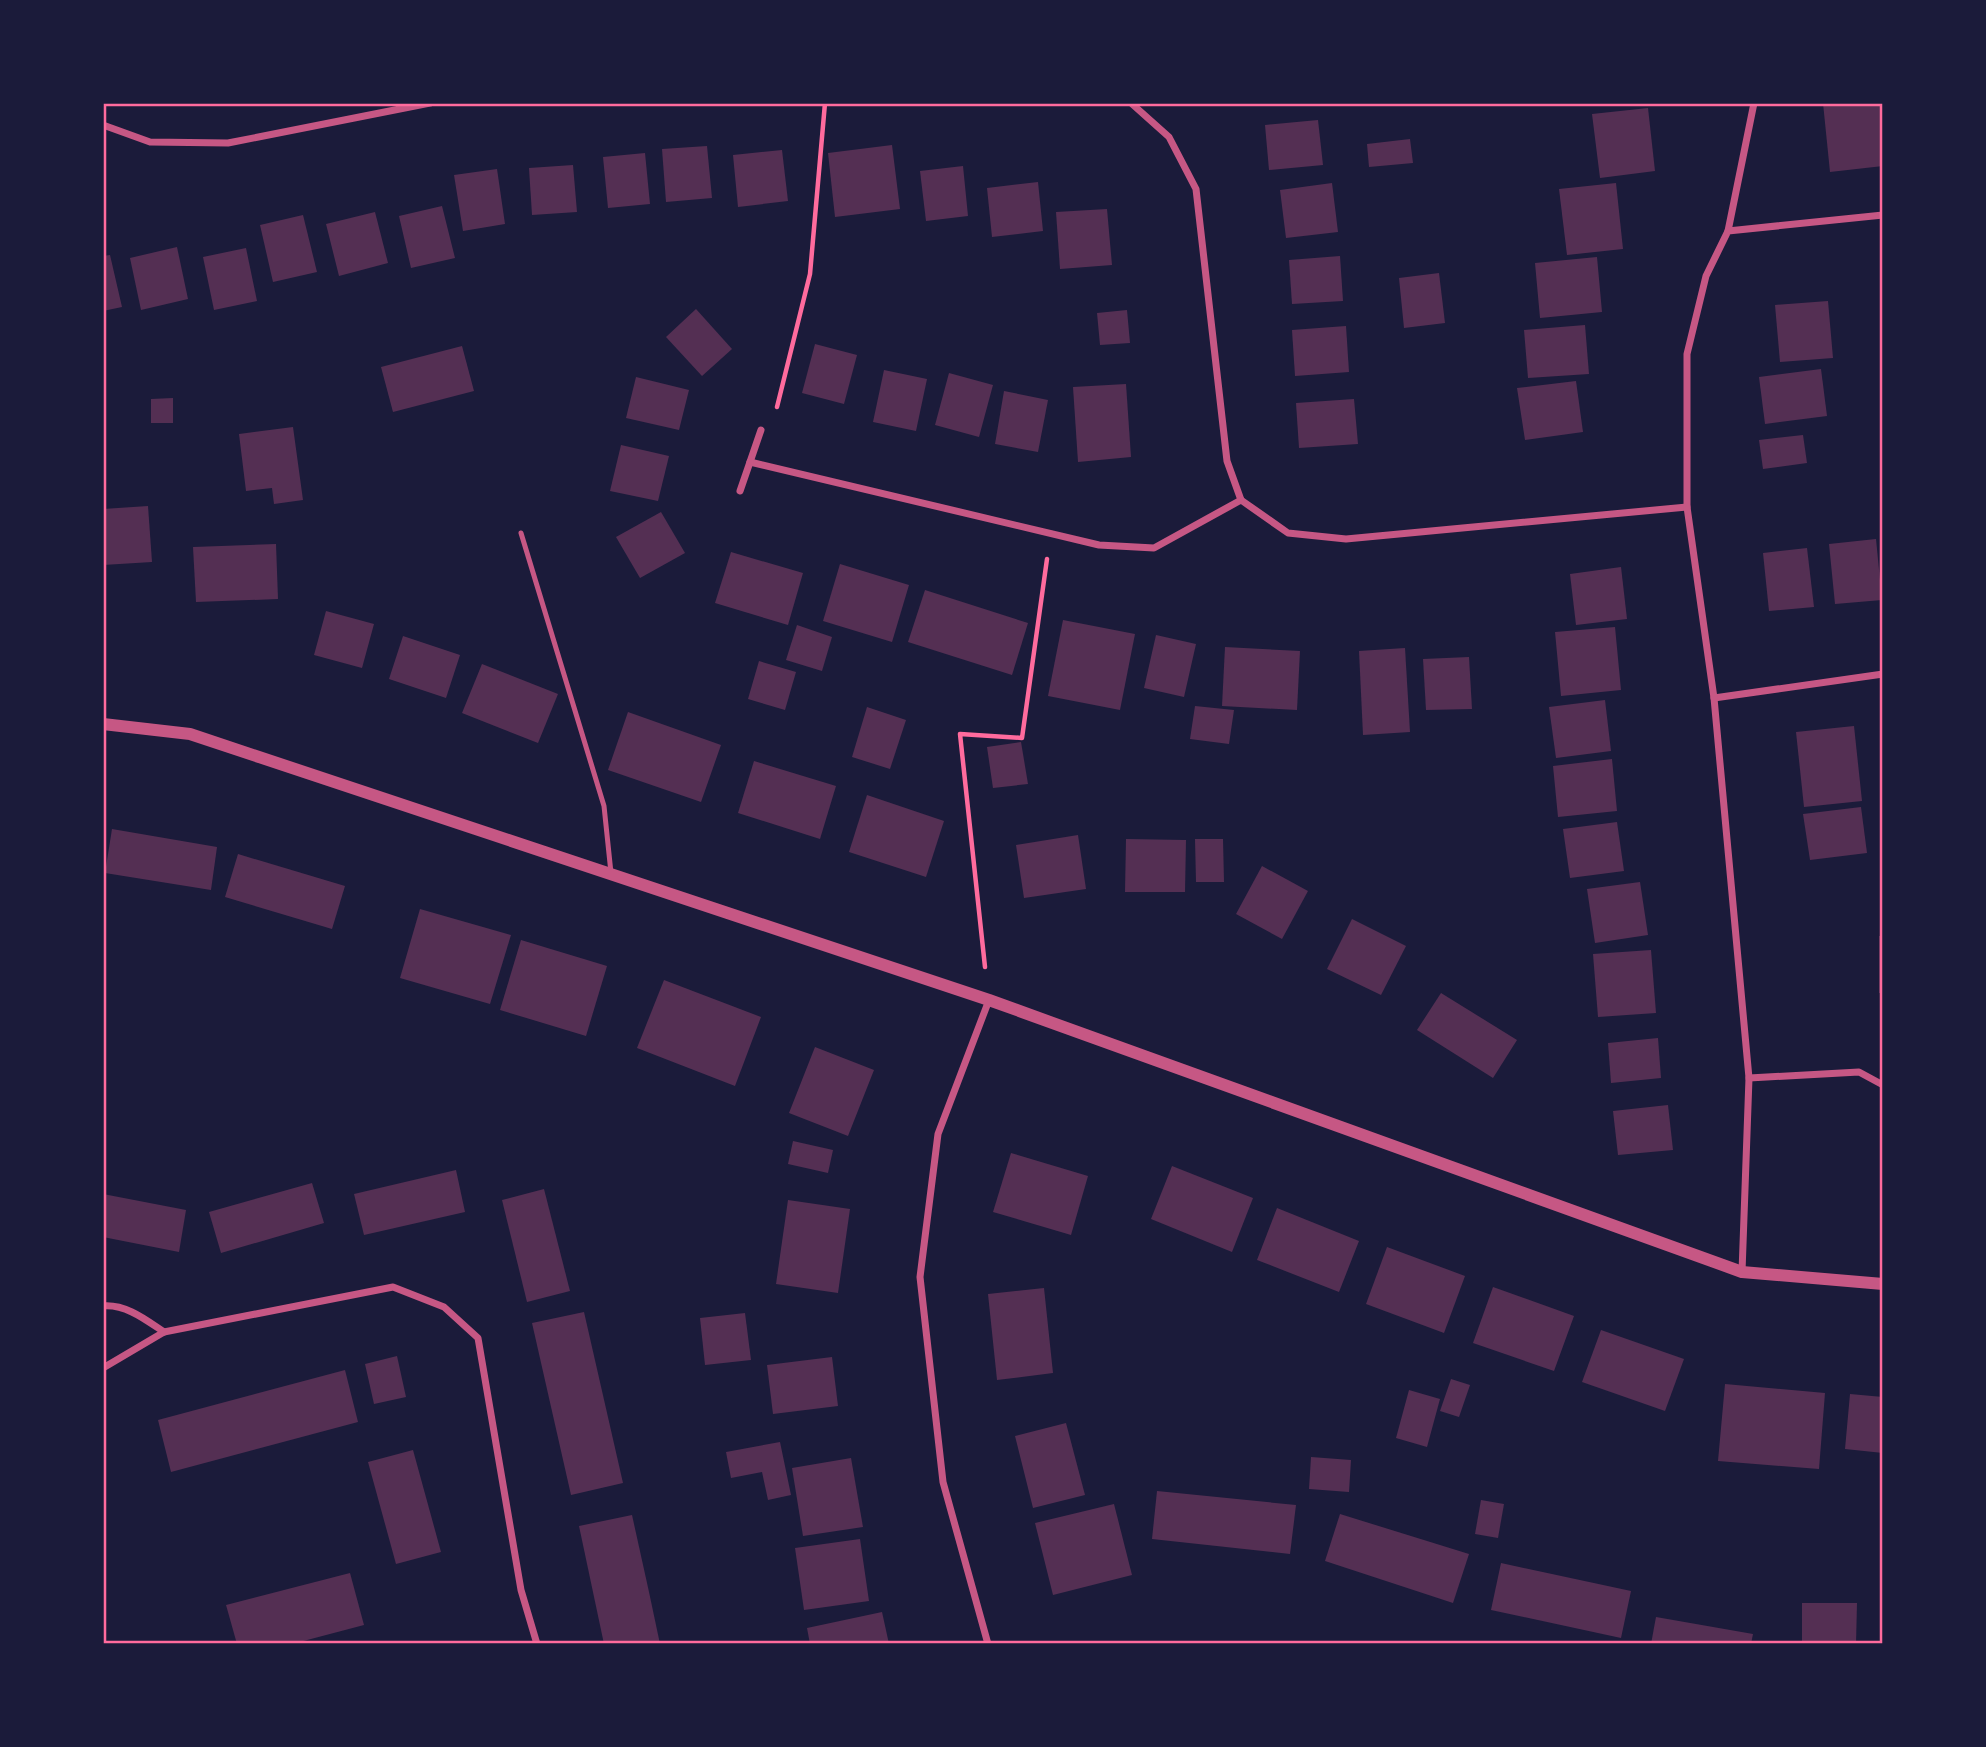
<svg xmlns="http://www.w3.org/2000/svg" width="1986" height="1747" font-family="'Noto Sans',sans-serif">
	<rect width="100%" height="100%" fill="#1b1b3a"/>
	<g fill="#542f53">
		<path d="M 1823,103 L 1882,103 L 1883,166 L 1830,172 Z"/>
		<path d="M 1648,108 L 1655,171 L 1600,178 L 1592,114 Z"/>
		<path d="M 1318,120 L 1323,165 L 1269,170 L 1265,125 Z"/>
		<path d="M 1410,139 L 1413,163 L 1369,167 L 1367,144 Z"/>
		<path d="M 892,145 L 900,209 L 835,217 L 828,153 Z"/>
		<path d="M 707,146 L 712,198 L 666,202 L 662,149 Z"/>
		<path d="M 782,150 L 788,201 L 738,207 L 733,155 Z"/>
		<path d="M 645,153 L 650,204 L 608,208 L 603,157 Z"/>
		<path d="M 573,165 L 577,212 L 532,215 L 529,168 Z"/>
		<path d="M 963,166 L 968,216 L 926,221 L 920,171 Z"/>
		<path d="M 497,169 L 505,224 L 463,231 L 454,175 Z"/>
		<path d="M 1038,182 L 1043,231 L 992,237 L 987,188 Z"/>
		<path d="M 1332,183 L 1338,232 L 1286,238 L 1280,190 Z"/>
		<path d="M 1616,183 L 1623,249 L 1567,255 L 1559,189 Z"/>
		<path d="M 442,206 L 455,258 L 411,268 L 399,216 Z"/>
		<path d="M 1107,209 L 1112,265 L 1060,269 L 1056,212 Z"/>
		<path d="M 375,212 L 388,263 L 339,276 L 326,224 Z"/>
		<path d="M 303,215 L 317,272 L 273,282 L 260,225 Z"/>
		<path d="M 177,247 L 188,299 L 141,310 L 130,258 Z"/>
		<path d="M 246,248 L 257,301 L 214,310 L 203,257 Z"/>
		<path d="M 110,255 L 122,307 L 103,311 L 103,256 Z"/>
		<path d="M 1340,256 L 1343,301 L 1292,304 L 1289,260 Z"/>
		<path d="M 1597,257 L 1602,312 L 1540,318 L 1535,263 Z"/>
		<path d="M 1439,273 L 1445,323 L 1404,328 L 1399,278 Z"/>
		<path d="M 1828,301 L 1833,358 L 1780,362 L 1775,305 Z"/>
		<path d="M 696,309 L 732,349 L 702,376 L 666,337 Z"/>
		<path d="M 1127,310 L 1130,343 L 1100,345 L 1097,313 Z"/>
		<path d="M 1585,325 L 1589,374 L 1528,378 L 1524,330 Z"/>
		<path d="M 1346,326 L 1349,372 L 1295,376 L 1292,330 Z"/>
		<path d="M 815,344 L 857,355 L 844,404 L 802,393 Z"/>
		<path d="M 462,346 L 474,391 L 393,412 L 381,367 Z"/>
		<path d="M 1821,369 L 1827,416 L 1765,424 L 1759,377 Z"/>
		<path d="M 884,370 L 927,379 L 916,431 L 873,422 Z"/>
		<path d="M 949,373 L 993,385 L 979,437 L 935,425 Z"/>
		<path d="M 636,377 L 689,390 L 679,430 L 626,418 Z"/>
		<path d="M 1576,381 L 1583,432 L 1525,440 L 1517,388 Z"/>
		<path d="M 1126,384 L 1131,457 L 1078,462 L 1073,387 Z"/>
		<path d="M 1004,391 L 1048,400 L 1038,452 L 995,444 Z"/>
		<path d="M 173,398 L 173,423 L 151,423 L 151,399 Z"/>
		<path d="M 1354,399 L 1358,444 L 1299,448 L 1296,403 Z"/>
		<path d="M 293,427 L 303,500 L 274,504 L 272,488 L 246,491 L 239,434 Z"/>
		<path d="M 1803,435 L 1807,463 L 1763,469 L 1759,440 Z"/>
		<path d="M 621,445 L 669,456 L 658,501 L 610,491 Z"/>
		<path d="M 148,506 L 152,562 L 103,565 L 103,509 Z"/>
		<path d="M 661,512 L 685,553 L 640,578 L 616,537 Z"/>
		<path d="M 1876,539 L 1882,600 L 1835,604 L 1829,544 Z"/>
		<path d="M 276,544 L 278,599 L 196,602 L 193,547 Z"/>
		<path d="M 1807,548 L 1814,607 L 1769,611 L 1763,553 Z"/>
		<path d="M 731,552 L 803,573 L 788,625 L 715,603 Z"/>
		<path d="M 840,564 L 909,585 L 892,642 L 823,621 Z"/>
		<path d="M 1621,567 L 1627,619 L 1576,625 L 1570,574 Z"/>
		<path d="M 925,590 L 1028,623 L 1012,675 L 908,642 Z"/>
		<path d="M 326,611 L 374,624 L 362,668 L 314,655 Z"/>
		<path d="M 1063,620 L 1135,634 L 1120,710 L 1048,696 Z"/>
		<path d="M 797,625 L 832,637 L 822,671 L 786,660 Z"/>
		<path d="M 1615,627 L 1621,690 L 1561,696 L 1555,632 Z"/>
		<path d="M 1156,635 L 1196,644 L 1184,697 L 1144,688 Z"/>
		<path d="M 403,636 L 460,655 L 446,698 L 389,679 Z"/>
		<path d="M 1225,647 L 1300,651 L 1297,710 L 1222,706 Z"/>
		<path d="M 1405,648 L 1410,732 L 1363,735 L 1359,651 Z"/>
		<path d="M 1469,657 L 1472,709 L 1426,710 L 1423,659 Z"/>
		<path d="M 759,661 L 796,672 L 785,710 L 748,699 Z"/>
		<path d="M 482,664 L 558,694 L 538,743 L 462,713 Z"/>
		<path d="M 1605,700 L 1611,751 L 1556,758 L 1549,707 Z"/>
		<path d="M 1195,706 L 1234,710 L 1229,744 L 1190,739 Z"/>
		<path d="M 867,707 L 906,720 L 890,769 L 852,757 Z"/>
		<path d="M 628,712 L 721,745 L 701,802 L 608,770 Z"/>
		<path d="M 1854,726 L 1862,801 L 1804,807 L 1796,732 Z"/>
		<path d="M 1021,742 L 1028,784 L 993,788 L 987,747 Z"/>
		<path d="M 1612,759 L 1617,811 L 1558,817 L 1553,766 Z"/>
		<path d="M 754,761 L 836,786 L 820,839 L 738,813 Z"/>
		<path d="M 867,795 L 944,821 L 926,877 L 849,852 Z"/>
		<path d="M 1861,807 L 1867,853 L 1810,860 L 1803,814 Z"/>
		<path d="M 1617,822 L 1624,871 L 1570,878 L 1563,829 Z"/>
		<path d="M 112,829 L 217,847 L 211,890 L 105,873 Z"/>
		<path d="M 1078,835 L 1086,889 L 1024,898 L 1016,845 Z"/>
		<path d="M 1126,839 L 1186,840 L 1185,892 L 1125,892 Z"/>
		<path d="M 1195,839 L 1223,839 L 1224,882 L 1196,882 Z"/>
		<path d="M 238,854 L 345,886 L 332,929 L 225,897 Z"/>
		<path d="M 1262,866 L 1308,891 L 1282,939 L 1236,914 Z"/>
		<path d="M 1640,882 L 1648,935 L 1595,943 L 1587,889 Z"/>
		<path d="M 420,909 L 511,935 L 490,1004 L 400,978 Z"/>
		<path d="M 1352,919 L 1406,946 L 1381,995 L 1327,969 Z"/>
		<rect x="1879" y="936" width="4" height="57"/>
		<path d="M 521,940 L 607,966 L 586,1036 L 500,1010 Z"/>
		<path d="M 1651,950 L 1656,1013 L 1598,1017 L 1593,954 Z"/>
		<path d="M 664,980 L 761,1017 L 735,1086 L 637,1048 Z"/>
		<path d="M 1441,993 L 1517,1040 L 1493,1078 L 1417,1030 Z"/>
		<path d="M 1658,1038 L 1661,1078 L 1611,1083 L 1608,1043 Z"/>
		<path d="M 815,1047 L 874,1070 L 848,1136 L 789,1113 Z"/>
		<path d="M 1668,1105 L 1673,1150 L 1618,1155 L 1613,1111 Z"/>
		<path d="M 793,1141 L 833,1150 L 828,1173 L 788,1164 Z"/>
		<path d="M 1011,1153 L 1088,1176 L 1071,1235 L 993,1212 Z"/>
		<path d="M 1172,1166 L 1253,1198 L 1232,1252 L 1151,1219 Z"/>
		<path d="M 456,1170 L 465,1212 L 364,1235 L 354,1194 Z"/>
		<path d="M 312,1183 L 324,1223 L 221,1253 L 209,1212 Z"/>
		<path d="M 544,1189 L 570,1291 L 527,1302 L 502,1200 Z"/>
		<path d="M 103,1194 L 186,1210 L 179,1252 L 103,1237 Z"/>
		<path d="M 788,1200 L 850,1209 L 838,1293 L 776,1284 Z"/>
		<path d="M 1277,1208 L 1359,1241 L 1339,1292 L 1257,1260 Z"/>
		<path d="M 1387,1247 L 1465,1276 L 1444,1333 L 1366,1304 Z"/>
		<path d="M 1493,1287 L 1574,1316 L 1554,1371 L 1473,1343 Z"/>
		<path d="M 1044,1288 L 1053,1373 L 997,1380 L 988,1294 Z"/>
		<path d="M 584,1312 L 623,1483 L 571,1495 L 532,1323 Z"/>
		<path d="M 745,1313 L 751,1360 L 705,1365 L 700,1318 Z"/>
		<path d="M 1601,1330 L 1684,1359 L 1665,1411 L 1582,1382 Z"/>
		<path d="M 397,1356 L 406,1397 L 374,1404 L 365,1364 Z"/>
		<path d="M 832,1357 L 838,1406 L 773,1414 L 767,1365 Z"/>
		<path d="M 345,1370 L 358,1422 L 171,1472 L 158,1420 Z"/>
		<path d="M 1451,1379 L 1470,1385 L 1459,1417 L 1440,1411 Z"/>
		<path d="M 1725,1384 L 1825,1393 L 1819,1469 L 1718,1461 Z"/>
		<path d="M 1409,1390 L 1440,1399 L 1427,1447 L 1396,1438 Z"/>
		<path d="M 1850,1394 L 1883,1397 L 1883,1453 L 1845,1449 Z"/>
		<path d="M 1066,1423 L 1085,1495 L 1033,1508 L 1015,1436 Z"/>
		<path d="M 780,1442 L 791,1495 L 768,1500 L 762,1472 L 731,1478 L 726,1452 Z"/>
		<path d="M 413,1450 L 441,1552 L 396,1564 L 368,1462 Z"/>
		<path d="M 1311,1457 L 1351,1460 L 1349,1492 L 1309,1489 Z"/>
		<path d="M 851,1458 L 863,1527 L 803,1536 L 792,1468 Z"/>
		<path d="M 1157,1491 L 1296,1505 L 1290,1554 L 1152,1539 Z"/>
		<path d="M 1481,1500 L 1504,1504 L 1498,1538 L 1475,1534 Z"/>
		<path d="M 1114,1504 L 1132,1575 L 1053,1595 L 1035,1523 Z"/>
		<path d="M 1340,1514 L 1469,1554 L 1453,1603 L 1325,1561 Z"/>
		<path d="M 632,1515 L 649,1592 L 660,1644 L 604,1644 L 579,1526 Z"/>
		<path d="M 860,1539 L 869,1601 L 804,1610 L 795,1548 Z"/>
		<path d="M 1501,1563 L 1631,1591 L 1621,1638 L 1491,1610 Z"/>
		<path d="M 350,1573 L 364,1625 L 292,1644 L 237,1644 L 226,1605 Z"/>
		<path d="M 1802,1603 L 1857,1603 L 1856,1644 L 1802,1644 Z"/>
		<path d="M 882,1612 L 889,1644 L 810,1644 L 807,1628 Z"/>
		<path d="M 1656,1617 L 1753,1634 L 1751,1644 L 1651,1644 Z"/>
	</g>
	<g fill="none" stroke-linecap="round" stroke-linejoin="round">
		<g stroke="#ff6b9d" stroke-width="4.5">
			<path d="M 777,407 L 810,274 L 825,103"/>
			<path d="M 985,967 L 960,734 L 1022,738 L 1047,559"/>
		</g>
		<path stroke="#c65784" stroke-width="5" d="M 521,533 L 604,806 L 611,873"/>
		<g stroke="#c65784" stroke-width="7">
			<path d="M 1131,103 L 1169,137 L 1196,189 L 1227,461 L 1241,500"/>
			<path d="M 103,125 L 150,142 L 228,143 L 430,103"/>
			<path d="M 1728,231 L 1754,103"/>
			<path d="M 761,430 L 750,462 L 1099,545 L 1154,548 L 1241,500 L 1288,533 L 1346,539 L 1687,507"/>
			<path d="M 740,491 L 750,462"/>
			<path d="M 1714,698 L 1883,674"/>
			<path d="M 1749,1078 L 1859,1072 L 1883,1085"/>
			<path d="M 1742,1272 L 1749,1078 L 1714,698 L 1687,507 L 1687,354 L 1706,276 L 1728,231 L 1883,215"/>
			<path d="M 103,1306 C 126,1304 146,1320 164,1332"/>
			<path d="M 103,1368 L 164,1332 L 393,1287 L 444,1307 L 478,1338 L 521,1590 L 537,1644"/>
			<path d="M 988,1644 L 943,1482 L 920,1277 L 938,1134 L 989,1000"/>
		</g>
		<path stroke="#c65784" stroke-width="12" d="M 103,724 L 190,734 L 989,1000 L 1742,1272 L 1883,1284"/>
	</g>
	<rect width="1986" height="1747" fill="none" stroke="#1b1b3a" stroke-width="210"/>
	<rect x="105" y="105" width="1776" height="1537" fill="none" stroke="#ff6b9d" stroke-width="2.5"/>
</svg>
